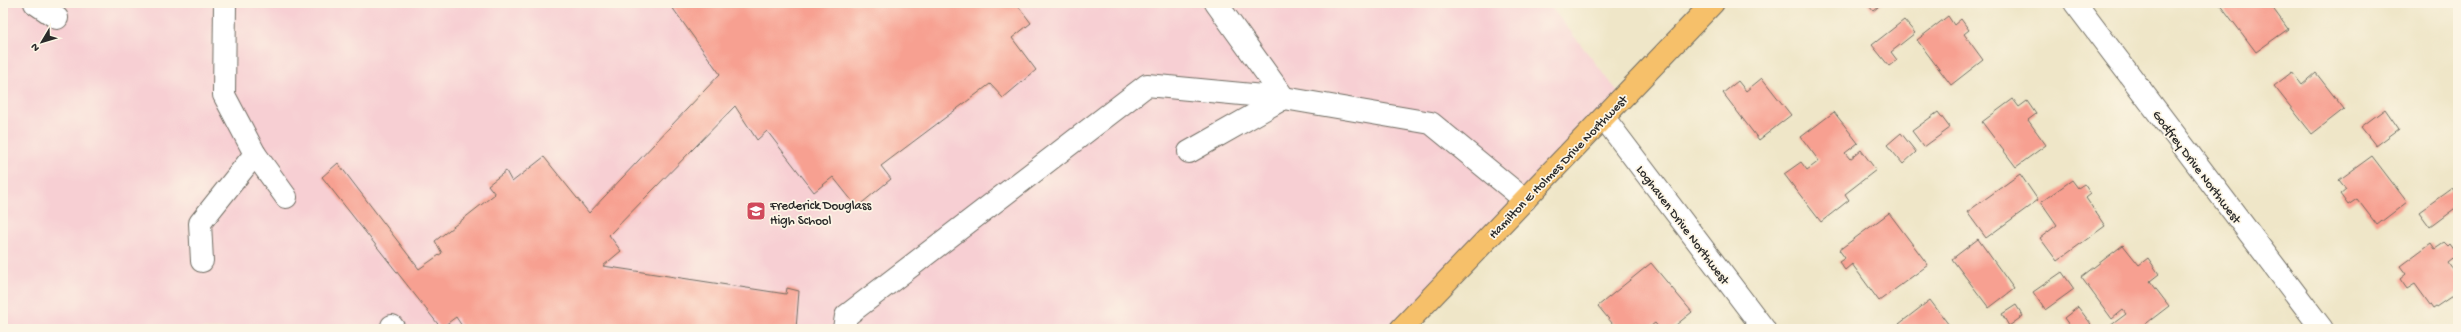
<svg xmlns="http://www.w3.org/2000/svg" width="2461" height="332" font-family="'Gochi Hand',sans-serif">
	<rect width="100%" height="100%" fill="#fcf5e5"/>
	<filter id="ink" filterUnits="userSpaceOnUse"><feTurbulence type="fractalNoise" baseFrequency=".025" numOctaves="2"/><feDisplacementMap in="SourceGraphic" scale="8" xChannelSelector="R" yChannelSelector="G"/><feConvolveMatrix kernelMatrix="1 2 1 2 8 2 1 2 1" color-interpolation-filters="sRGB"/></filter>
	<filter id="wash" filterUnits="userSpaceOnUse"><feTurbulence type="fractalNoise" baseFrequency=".012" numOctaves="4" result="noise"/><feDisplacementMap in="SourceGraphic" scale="16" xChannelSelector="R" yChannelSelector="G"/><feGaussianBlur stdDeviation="0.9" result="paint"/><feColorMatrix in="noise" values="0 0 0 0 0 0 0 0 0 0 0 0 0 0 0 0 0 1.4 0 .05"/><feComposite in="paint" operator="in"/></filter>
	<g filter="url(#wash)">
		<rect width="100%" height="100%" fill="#efe6c8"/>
		<path fill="#f7cfd3" d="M 3,3 L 1548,3 L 1619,93 L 1398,329 L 3,329 Z"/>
		<g id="blocks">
			<g fill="#f7a091">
				<path d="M 669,3 L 1016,3 L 1031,23 L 1012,38 L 1036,70 L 1003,98 L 990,84 L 881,166 L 891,179 L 857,207 L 833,177 L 814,192 L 767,131 L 757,140 L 735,106 L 609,235 L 621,251 L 603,266 L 786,294 L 787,288 L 799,291 L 796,329 L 464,329 L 456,317 L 441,328 L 322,177 L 338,163 L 419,269 L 442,253 L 435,241 L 495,194 L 488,185 L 506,171 L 512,182 L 544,157 L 589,213 L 720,74 Z"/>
				<path d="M 1867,3 L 1883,3 L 1873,11 Z"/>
				<path d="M 2219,3 L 2269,3 L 2288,29 L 2256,52 Z"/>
				<path d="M 1948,16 L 1954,25 L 1961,19 L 1969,30 L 1964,34 L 1983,60 L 1951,85 L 1917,40 Z"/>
				<path d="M 1904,20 L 1915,33 L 1891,52 L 1897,60 L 1889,66 L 1872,45 Z"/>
				<path d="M 2292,72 L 2302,85 L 2316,73 L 2344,109 L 2312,134 L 2274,86 Z"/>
				<path d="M 1762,78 L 1791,115 L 1759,140 L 1723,93 L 1738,81 L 1746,91 Z"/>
				<path d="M 2013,99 L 2019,107 L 2027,101 L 2036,114 L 2028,120 L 2046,145 L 2016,167 L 1982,122 Z"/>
				<path d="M 2385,109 L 2399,129 L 2376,146 L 2361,127 Z"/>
				<path d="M 1834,112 L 1858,143 L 1845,153 L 1850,159 L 1861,150 L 1876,170 L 1845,194 L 1849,200 L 1821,222 L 1784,174 L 1801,162 L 1807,170 L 1819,161 L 1801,137 Z"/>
				<path d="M 1938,112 L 1950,128 L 1924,147 L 1912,131 Z"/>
				<path d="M 1901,133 L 1916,152 L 1903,164 L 1887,145 Z"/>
				<path d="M 2372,156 L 2407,202 L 2377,225 L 2357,199 L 2348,205 L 2340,194 L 2346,189 L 2339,180 Z"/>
				<path d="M 2020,174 L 2038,200 L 1986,238 L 1967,212 Z"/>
				<path d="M 2072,180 L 2078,188 L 2084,184 L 2091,194 L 2086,198 L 2105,226 L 2057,261 L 2040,238 L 2057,225 L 2041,202 Z"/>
				<path d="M 2452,188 L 2458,196 L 2458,206 L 2430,227 L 2419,212 Z"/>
				<path d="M 1889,213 L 1928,265 L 1879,301 L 1852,264 L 1845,270 L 1839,262 L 1845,258 L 1839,250 Z"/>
				<path d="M 1978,239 L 2014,289 L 1989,308 L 1952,259 Z"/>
				<path d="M 2431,243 L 2435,249 L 2444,243 L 2448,247 L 2450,245 L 2458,256 L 2449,263 L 2458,276 L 2458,292 L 2433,309 L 2415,284 L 2407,289 L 2400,279 L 2406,274 L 2400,266 Z"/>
				<path d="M 2123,245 L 2139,265 L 2148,258 L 2159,274 L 2150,281 L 2169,306 L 2139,329 L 2106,329 L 2126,314 L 2123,310 L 2112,319 L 2081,277 Z"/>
				<path d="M 1651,263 L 1692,312 L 1671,329 L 1660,329 L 1655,323 L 1647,329 L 1617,329 L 1598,306 Z"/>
				<path d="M 2062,272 L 2074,289 L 2045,310 L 2033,292 Z"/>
				<path d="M 1930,300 L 1952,329 L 1902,329 L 1899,324 Z"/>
				<path d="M 2016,305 L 2023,316 L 2009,326 L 2002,314 Z"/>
				<path d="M 2078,307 L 2091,324 L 2084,329 L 2072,329 L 2064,318 Z"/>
			</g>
		</g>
	</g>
	<g filter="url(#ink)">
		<use href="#blocks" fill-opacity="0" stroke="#706c62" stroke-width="1"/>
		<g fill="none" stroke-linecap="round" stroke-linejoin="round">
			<defs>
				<g id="minor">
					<path d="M 35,3 L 57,18"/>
					<path d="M 225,3 L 224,95 L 255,154 L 286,197"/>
					<path d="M 1216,3 L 1284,98"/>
					<path d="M 2075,3 L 2322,329"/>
					<path d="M 1604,118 L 1764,329"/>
					<path d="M 1189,152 L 1284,98"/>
					<path d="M 202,261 L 200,223 L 255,154"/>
					<path d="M 392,326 L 394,329"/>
					<path d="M 844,329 L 846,316 L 1147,85 L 1284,98 L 1431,123 L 1525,200"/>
				</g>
				<path id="major" d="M 1401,329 L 1713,3"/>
			</defs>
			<use href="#minor" stroke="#706c62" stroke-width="24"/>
			<use href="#major" stroke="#706c62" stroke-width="24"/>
			<use href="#minor" stroke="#fff" stroke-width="22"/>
			<use href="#major" stroke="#f6c06b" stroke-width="22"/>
		</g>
	</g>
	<defs>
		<symbol id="school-square" viewBox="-11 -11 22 22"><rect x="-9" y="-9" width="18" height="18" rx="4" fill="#d1495b" stroke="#fcf5e5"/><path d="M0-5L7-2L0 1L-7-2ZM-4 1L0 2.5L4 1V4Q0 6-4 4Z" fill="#fff"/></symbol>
	</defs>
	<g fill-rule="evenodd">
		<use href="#school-square" x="745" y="200" width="22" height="22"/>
	</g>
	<g text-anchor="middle" stroke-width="3.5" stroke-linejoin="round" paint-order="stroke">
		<g font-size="13" fill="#2b2b2b" stroke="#fcf5e5">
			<text transform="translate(1557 166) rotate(-46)" y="5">Hamilton E Holmes Drive Northwest</text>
			<text transform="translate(2198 166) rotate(53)" y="5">Godfrey Drive Northwest</text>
			<text transform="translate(1684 224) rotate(53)" y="5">Loghaven Drive Northwest</text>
		</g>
		<g font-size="13" fill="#2b2b2b" stroke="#fcf5e5" text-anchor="start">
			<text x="770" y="209">Frederick Douglass<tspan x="770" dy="15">High School</tspan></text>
		</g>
	</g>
	<rect width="2461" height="332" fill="none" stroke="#fcf5e5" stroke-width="16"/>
	<g transform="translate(42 42) rotate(232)" stroke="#fcf5e5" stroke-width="3" paint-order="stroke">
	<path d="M0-3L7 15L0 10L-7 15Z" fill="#2b2b2b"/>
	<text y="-6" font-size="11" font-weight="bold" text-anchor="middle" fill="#2b2b2b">N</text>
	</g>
</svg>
